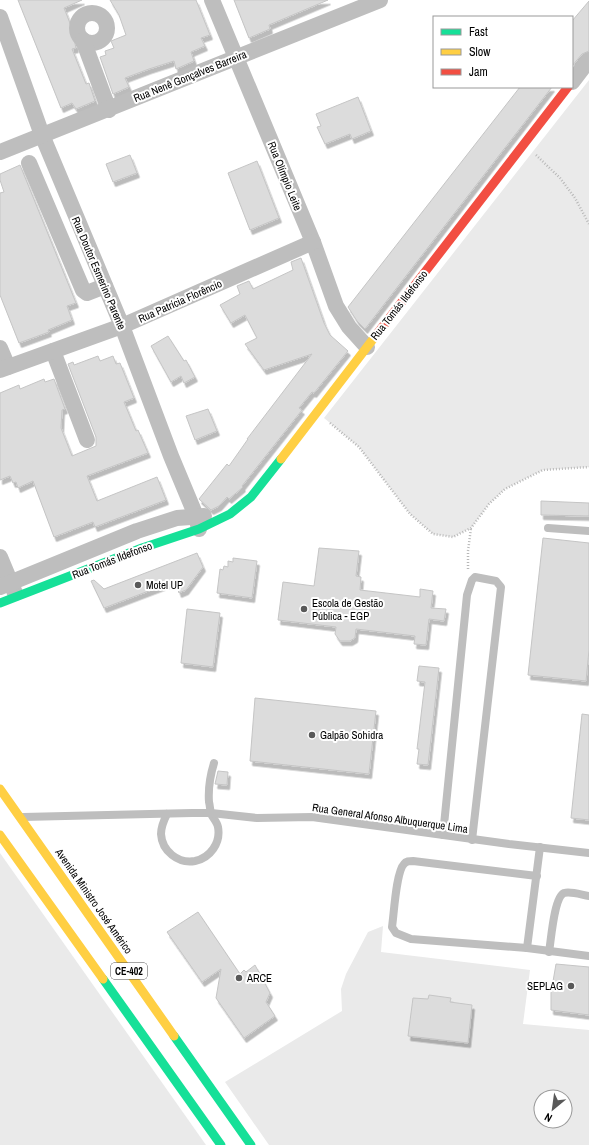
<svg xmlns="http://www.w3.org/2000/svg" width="589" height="1145" font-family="'Archivo Narrow',sans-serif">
	<defs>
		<filter id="shadow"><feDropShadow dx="2.5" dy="4.5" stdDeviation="0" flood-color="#0004"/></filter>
	</defs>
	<rect width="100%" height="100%" fill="#fff"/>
	<g fill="#eaeaea" fill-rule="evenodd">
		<path d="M 589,80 L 589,467 L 543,470 L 505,489 L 489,504 L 471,528 L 453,537 L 433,534 L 410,514 L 359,447 L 324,418 Z"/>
		<path d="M 0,853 L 206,1145 L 0,1145 Z"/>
		<path d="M 383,926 L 381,952 L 530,970 L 523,1024 L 589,1030 L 589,1145 L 269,1145 L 225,1082 L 342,1011 L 341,989 L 346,974 L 368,932 ZM 541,1097 L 565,1097 L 565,1121 L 541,1121 Z"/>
	</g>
	<g fill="#dcdcdc" stroke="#c5c5c5" filter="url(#shadow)">
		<path d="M 18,0 L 82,0 L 64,8 L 75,36 L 74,39 L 76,48 L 72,49 L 86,84 L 89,83 L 95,101 L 76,109 L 72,103 L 61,108 Z"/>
		<path d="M 110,0 L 196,0 L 210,35 L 201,38 L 205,46 L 191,52 L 194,61 L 176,69 L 174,61 L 149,69 L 125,78 L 129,87 L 113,94 L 100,57 L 106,55 L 105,51 L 114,48 L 111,41 L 126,35 L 119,15 Z"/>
		<path d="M 234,0 L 328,0 L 269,25 L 270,29 L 249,38 Z"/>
		<path d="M 589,1 L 589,51 L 582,54 L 572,66 L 572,21 Z"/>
		<path d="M 520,87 L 552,87 L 365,329 L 357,321 L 348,307 Z"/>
		<path d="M 358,97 L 371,131 L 352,139 L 350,134 L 325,144 L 317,127 L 321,126 L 316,114 Z"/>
		<path d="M 130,155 L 137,173 L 113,182 L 106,164 Z"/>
		<path d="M 257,161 L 279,218 L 250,230 L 228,173 Z"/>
		<path d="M 20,165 L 76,303 L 67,306 L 72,320 L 48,330 L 49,332 L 19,343 L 0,295 L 0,193 L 4,192 L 0,180 L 0,174 Z"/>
		<path d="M 301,258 L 324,323 L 330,335 L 348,351 L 314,393 L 312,392 L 299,408 L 302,410 L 242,486 L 243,487 L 242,488 L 229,499 L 227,497 L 219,506 L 211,510 L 199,499 L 227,464 L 229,466 L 248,439 L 247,439 L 312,354 L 264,370 L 245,344 L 257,338 L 245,315 L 231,323 L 220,305 L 240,294 L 237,286 L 249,281 L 253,289 L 293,270 L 291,262 Z"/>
		<path d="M 168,336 L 184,361 L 186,360 L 195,377 L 184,383 L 181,376 L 171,382 L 151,346 Z"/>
		<path d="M 98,356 L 100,361 L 113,356 L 116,364 L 120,363 L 134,398 L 124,402 L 136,431 L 138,430 L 148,453 L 87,476 L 97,501 L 157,477 L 166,500 L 95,527 L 93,522 L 54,537 L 33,481 L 18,488 L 16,482 L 13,483 L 10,476 L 0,480 L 0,393 L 19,385 L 20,389 L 44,379 L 45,382 L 54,379 L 65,409 L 62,410 L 61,428 L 72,456 L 96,446 L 96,437 L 68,364 L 73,362 L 74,365 Z"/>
		<path d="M 208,409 L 217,431 L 195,440 L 186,416 Z"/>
		<path d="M 541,501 L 589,503 L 589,516 L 541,515 Z"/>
		<path d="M 543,538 L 589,543 L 589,650 L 586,681 L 528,675 Z"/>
		<path d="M 319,548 L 359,551 L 356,576 L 361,577 L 360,590 L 420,597 L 420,589 L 433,591 L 431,608 L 446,609 L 444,621 L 429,619 L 426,645 L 414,644 L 415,636 L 356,629 L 355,638 L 350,641 L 340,641 L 335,634 L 336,627 L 278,620 L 283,582 L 314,586 Z"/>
		<path d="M 197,553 L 203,567 L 186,590 L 179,593 L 175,581 L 104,608 L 91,581 L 94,580 L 104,589 Z"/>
		<path d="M 233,558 L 257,561 L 252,598 L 217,593 L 220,569 L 223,570 L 224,566 L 228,567 L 228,561 L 233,562 Z"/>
		<path d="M 187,609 L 220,613 L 213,667 L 181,663 Z"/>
		<path d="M 419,666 L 439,668 L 428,765 L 417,764 L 419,749 L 417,749 L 425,682 L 417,681 Z"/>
		<path d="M 255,698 L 376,711 L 369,774 L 250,761 Z"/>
		<path d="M 582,714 L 589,715 L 589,820 L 571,818 Z"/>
		<path d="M 218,771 L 228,772 L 227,785 L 215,784 Z"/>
		<path d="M 198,912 L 240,974 L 244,970 L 246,972 L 255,965 L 270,993 L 266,1002 L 275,1016 L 244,1038 L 216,998 L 221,969 L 202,982 L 167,932 Z"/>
		<path d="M 556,964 L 589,967 L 589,1015 L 551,1010 L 551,993 Z"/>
		<path d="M 429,995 L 451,998 L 450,1002 L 472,1005 L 468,1043 L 408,1036 L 413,998 L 428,999 Z"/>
	</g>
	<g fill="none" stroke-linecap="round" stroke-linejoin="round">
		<g stroke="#b8b8b8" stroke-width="2.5" stroke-dasharray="1 2" stroke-linecap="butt">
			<path d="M 536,155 L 560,178 L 575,198 L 589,224"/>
			<path d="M 330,423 L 359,447 L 410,514 L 433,534 L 453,537 L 471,528 L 489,504 L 505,489 L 543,470 L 589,467"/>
			<path d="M 468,569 L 468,551 L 471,528"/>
		</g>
		<g stroke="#bebebe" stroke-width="8">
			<path d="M 548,528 L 589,531"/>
			<path d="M 167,814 C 164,820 161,827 161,834 C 162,851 178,864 195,861 C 210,858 221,843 218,827 C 217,822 213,818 211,814 C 210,810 210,805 209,802 C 208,788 210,776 214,763"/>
			<path d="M 23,817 L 192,813 L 211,813 L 257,818 L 312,817 L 509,844 L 589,853"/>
			<path d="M 443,835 L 467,595 L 472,580 L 475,577 L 496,581 L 501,587 L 472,840"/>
			<path d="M 537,876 L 413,861 C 409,861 406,861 404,864 C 396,872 394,914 392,927 L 396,933 L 411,939 L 527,948 L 540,847"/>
			<path d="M 527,948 L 589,956"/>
			<path d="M 549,952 C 551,941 554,897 564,893 C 571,891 582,895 589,896"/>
		</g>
		<g stroke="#bebebe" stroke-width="16">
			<path d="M 212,0 L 313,242 L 336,306 L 349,327 L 367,347"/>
			<circle cx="92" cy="28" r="15"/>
			<path d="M 0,17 L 42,135 L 122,326 L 171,456 L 196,516 L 199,529"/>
			<path d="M 83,40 L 109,110"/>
			<path d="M 572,82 L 589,60"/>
			<path d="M 0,152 L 380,0"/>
			<path d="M 29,163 L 83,290 L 87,293 L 105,286"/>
			<path d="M 0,348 L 8,367"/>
			<path d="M 53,351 L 87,440"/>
			<path d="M 0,370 L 122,326 L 313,242"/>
			<path d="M 0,557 L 15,593"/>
			<path d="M 0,587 L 137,531 L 177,518 L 204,516"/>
		</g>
		<g stroke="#16e098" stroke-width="9">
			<path d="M 0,603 L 142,548 L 199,529 L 230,514 L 251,497 L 281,459"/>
			<path d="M 103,979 L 221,1145"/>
			<path d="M 174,1036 L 251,1145"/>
		</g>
		<g stroke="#ffcf43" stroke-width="9">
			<path d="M 281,459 L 377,334"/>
			<path d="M 0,789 L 174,1036"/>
			<path d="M 0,835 L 103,979"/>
		</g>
		<path stroke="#f24e42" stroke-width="9" d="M 377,334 L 568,87"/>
	</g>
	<g fill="#595959" stroke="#fff" stroke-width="1.5">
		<circle cx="138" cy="585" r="4"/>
		<circle cx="304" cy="609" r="4"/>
		<circle cx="312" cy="735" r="4"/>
		<circle cx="239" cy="978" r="4"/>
		<circle cx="571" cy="986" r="4"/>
	</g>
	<g text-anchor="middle" stroke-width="4" stroke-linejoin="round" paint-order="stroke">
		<rect fill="#fff" stroke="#4c4c4c" stroke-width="1" x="111" y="963" width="36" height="16" rx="3"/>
		<g font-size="10" font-weight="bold" fill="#000">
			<text x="129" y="975">CE-402</text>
		</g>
		<g font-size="11" fill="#000" stroke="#fff">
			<text transform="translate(190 76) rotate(-22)" y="4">Rua Nenê Gonçalves Barreira</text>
			<text transform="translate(285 176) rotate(68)" y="4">Rua Olímpio Leite</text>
			<text transform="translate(99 273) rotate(67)" y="4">Rua Doutor Esmerino Parente</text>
			<text transform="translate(180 301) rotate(-24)" y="4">Rua Patrícia Florêncio</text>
			<text transform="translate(399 305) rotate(-52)" y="4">Rua Tomás Ildefonso</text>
			<text transform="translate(112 560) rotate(-21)" y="4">Rua Tomás Ildefonso</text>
			<text transform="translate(390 818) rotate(8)" y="4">Rua General Afonso Albuquerque Lima</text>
			<text transform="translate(94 901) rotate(55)" y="4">Avenida Ministro José Américo</text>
		</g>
		<g font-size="11" fill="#000" stroke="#fff" text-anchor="start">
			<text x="146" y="589">Motel UP</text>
			<text x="312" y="607">Escola de Gestão<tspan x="312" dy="13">Pública - EGP</tspan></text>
			<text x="320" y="739">Galpão Sohidra</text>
			<text x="247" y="982">ARCE</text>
			<text x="563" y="990" text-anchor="end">SEPLAG</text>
		</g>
	</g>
	<rect x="433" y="16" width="140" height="72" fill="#ffffff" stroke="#999999"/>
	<rect x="441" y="29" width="20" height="6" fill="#16e098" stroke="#999999"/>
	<text x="469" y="36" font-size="12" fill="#000000">Fast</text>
	<rect x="441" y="49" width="20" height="6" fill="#ffcf43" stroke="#999999"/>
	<text x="469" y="56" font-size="12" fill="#000000">Slow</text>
	<rect x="441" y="69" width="20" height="6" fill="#f24e42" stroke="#999999"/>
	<text x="469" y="76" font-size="12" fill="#000000">Jam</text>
	<g transform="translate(553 1109) rotate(209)"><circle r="19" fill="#ffffff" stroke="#999999"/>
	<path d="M0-3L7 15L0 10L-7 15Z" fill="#595959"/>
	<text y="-6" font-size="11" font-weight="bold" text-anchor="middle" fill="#000000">N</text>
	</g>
</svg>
